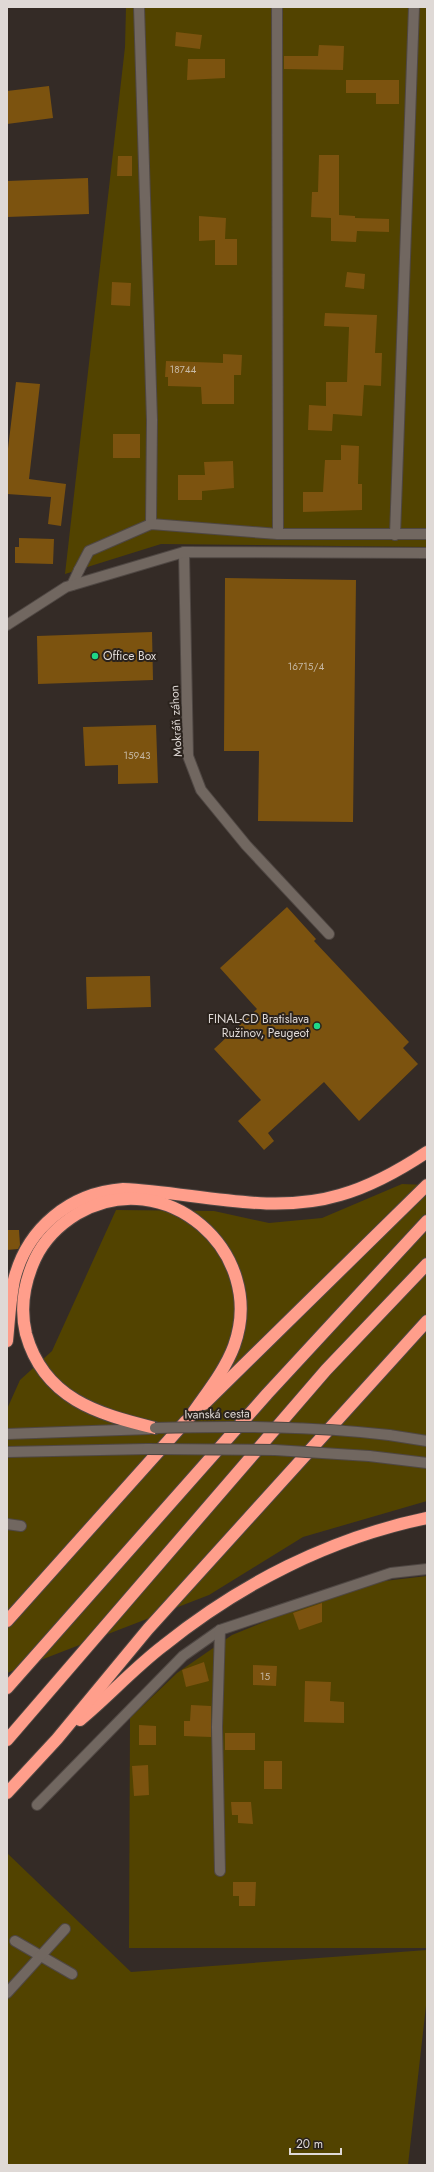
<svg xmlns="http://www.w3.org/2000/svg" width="434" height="2172" font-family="Jost,sans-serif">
	<rect width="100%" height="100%" fill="#342b26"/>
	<g fill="#524300">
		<path d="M 126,7 L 427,7 L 427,547 L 161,544 L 65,574 L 125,47 Z"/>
		<path d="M 402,1184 L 427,1185 L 427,1501 L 303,1537 L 209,1595 L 7,1673 L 7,1409 L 20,1380 L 52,1351 L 116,1210 L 214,1211 L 269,1223 L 322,1218 Z"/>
		<path d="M 427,1576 L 427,1948 L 129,1948 L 130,1718 L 177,1673 L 232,1635 L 320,1599 L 376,1582 Z"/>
		<path d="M 7,1853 L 131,1972 L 427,1950 L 427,1997 L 408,2165 L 7,2165 Z"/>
	</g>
	<g fill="#7c530f">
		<path d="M 176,32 L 202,35 L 200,49 L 175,46 Z"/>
		<path d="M 319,45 L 344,46 L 343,70 L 284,69 L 284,56 L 318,56 Z"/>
		<path d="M 188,59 L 225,59 L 225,78 L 187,80 Z"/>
		<path d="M 346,80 L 399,80 L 399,104 L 376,104 L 376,93 L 346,93 Z"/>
		<path d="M 49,86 L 53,118 L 7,124 L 7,91 Z"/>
		<path d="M 319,155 L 339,155 L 339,215 L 355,216 L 355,218 L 389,219 L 389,232 L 357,231 L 356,242 L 331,241 L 331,218 L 311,217 L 312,192 L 318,192 Z"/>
		<path d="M 118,156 L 132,156 L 132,176 L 117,176 Z"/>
		<path d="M 88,178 L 89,214 L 7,217 L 7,181 Z"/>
		<path d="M 199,216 L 226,218 L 225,239 L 237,239 L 237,265 L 215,265 L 215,240 L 199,241 Z"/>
		<path d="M 347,272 L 365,274 L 364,289 L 345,287 Z"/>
		<path d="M 112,282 L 131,283 L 130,306 L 111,305 Z"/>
		<path d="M 325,313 L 377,315 L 375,353 L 382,353 L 381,386 L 364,385 L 362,416 L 333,414 L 332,431 L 308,430 L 309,405 L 326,406 L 326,382 L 347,382 L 349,327 L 324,326 Z"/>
		<path d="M 223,354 L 242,355 L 241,375 L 234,375 L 234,404 L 202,404 L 201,387 L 168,386 L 168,377 L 165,377 L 166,361 L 223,363 Z"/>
		<path d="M 16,382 L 40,384 L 29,479 L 66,484 L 61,526 L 48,524 L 51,497 L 7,494 L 7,457 Z"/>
		<rect x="113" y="434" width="27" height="24"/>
		<path d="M 341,445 L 359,446 L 358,484 L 362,484 L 362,510 L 303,512 L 303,492 L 323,492 L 325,460 L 341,460 Z"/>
		<path d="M 233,461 L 234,488 L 202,491 L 202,500 L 178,500 L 178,475 L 205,475 L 204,462 Z"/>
		<path d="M 19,538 L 54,539 L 53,564 L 15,563 L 15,547 L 19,547 Z"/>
		<path d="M 225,578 L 356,580 L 353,822 L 258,821 L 259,751 L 224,751 Z"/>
		<path d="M 152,632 L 153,680 L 38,684 L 37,636 Z"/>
		<path d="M 156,725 L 158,783 L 118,784 L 118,765 L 85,766 L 83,727 Z"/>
		<path d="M 287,907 L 316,939 L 314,941 L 409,1042 L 403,1048 L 418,1064 L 359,1121 L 324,1082 L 268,1133 L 274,1141 L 264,1150 L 238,1121 L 261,1100 L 214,1049 L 257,1009 L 220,968 Z"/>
		<path d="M 150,976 L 151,1007 L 87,1009 L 86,977 Z"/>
		<path d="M 7,1230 L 19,1230 L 20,1245 L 18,1249 L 7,1250 Z"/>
		<path d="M 322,1603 L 322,1622 L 299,1630 L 293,1613 Z"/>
		<path d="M 204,1662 L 209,1681 L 186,1687 L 182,1670 Z"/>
		<path d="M 253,1665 L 277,1666 L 276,1686 L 253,1685 Z"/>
		<path d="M 305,1681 L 331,1682 L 330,1701 L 344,1702 L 344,1723 L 304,1722 Z"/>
		<path d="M 191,1705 L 211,1706 L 211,1737 L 184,1736 L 184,1721 L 190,1721 Z"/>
		<path d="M 139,1725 L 156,1726 L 156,1745 L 139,1745 Z"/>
		<rect x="225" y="1733" width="30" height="17"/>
		<rect x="264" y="1761" width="18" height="28"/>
		<path d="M 148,1765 L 149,1795 L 134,1796 L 132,1766 Z"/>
		<path d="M 231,1802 L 251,1802 L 253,1824 L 238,1823 L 238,1815 L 232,1815 Z"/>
		<path d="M 233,1882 L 256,1882 L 255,1906 L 239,1906 L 239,1896 L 233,1896 Z"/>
	</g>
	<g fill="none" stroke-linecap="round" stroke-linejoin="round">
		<defs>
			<g id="lane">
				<path d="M 72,585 L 79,570"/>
				<path d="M 7,1524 L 21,1526"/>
				<path d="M 37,1805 L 183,1656 L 220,1630 L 391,1573 L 427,1569"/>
				<path d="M 220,1871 L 217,1727 L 220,1630"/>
			</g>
			<g id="street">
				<path d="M 139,7 L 152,420 L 151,524"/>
				<path d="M 277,7 L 278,534"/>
				<path d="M 395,535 L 414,7"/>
				<path d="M 184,552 L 188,756 L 201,790 L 246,845 L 329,934"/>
				<path d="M 79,570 L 89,551 L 151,524 L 278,534 L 427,534"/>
				<path d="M 7,625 L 66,587 L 184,552 L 427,553"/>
				<path d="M 15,1941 L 72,1974"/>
				<path d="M 7,1993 L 65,1929"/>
			</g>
			<g id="secondary">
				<path d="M 7,1434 L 149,1429"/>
				<path d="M 389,1435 L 427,1441"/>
				<path d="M 7,1452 L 147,1449"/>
				<path d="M 369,1456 L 427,1463"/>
			</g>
			<g id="highway">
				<path d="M 7,1341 C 9,1321 10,1300 14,1280 C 27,1228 70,1193 123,1189 C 194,1192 270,1216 340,1195 C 372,1186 400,1170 427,1152"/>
				<path d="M 204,1404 L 427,1185"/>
				<path d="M 155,1428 C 98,1414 44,1399 26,1334 C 20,1309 24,1283 35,1259 C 44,1240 59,1225 77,1214 C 165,1162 268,1252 234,1346 C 224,1373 203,1397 188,1420"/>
				<path d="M 7,1621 L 186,1421"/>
				<path d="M 7,1688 L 267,1394 L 427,1221"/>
				<path d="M 80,1720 C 108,1697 133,1669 163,1646 C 240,1584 330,1538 427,1518"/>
				<path d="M 7,1740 L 326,1370 L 427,1264"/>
				<path d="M 7,1793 L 57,1739 L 148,1629 L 427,1321"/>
			</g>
		</defs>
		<use href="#lane" stroke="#4f4743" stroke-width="12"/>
		<use href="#street" stroke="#4f4743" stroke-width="12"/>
		<use href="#secondary" stroke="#4f4743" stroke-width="12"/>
		<use href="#highway" stroke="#4f4743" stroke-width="14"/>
		<use href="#lane" stroke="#716760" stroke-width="10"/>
		<use href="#street" stroke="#716760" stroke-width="10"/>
		<use href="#secondary" stroke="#716760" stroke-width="10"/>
		<use href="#highway" stroke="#ff9e8b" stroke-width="12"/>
		<defs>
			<g id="secondary-bridge">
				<path d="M 155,1428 C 234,1426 311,1426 389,1435"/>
				<path d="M 147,1449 L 275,1450 L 369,1456"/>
			</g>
		</defs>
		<use href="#secondary-bridge" stroke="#4f4743" stroke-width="12" stroke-linecap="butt"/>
		<use href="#secondary-bridge" stroke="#716760" stroke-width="10"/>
	</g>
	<g fill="#1fd887" stroke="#2a221c" stroke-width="1.5">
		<circle cx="95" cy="656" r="4"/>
		<circle cx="317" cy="1026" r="4"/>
	</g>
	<g text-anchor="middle" stroke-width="4" stroke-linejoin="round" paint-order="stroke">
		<g font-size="10" fill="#c6b8a4">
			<text x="183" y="373">18744</text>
			<text x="306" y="670">16715/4</text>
			<text x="137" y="759">15943</text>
			<text x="265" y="1680">15</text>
		</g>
		<g font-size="12" fill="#dfd9d6" stroke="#2a221c" text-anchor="start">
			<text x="103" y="660">Office Box</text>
			<text x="309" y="1023" text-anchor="end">FINAL-CD Bratislava<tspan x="309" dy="14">Ružinov, Peugeot</tspan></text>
		</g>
		<g font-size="12" fill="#dfd9d6" stroke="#2a221c">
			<text transform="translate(176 721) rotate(-93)" y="4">Mokráň záhon</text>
			<text transform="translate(217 1414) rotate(-1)" y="4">Ivanská cesta</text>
		</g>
	</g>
	<rect width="434" height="2172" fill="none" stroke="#dfd9d6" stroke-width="16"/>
	<path d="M290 2148v6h51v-6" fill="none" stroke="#dfd9d6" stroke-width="2"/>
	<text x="296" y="2148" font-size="12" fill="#dfd9d6" stroke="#2a221c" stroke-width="3" paint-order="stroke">20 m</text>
</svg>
